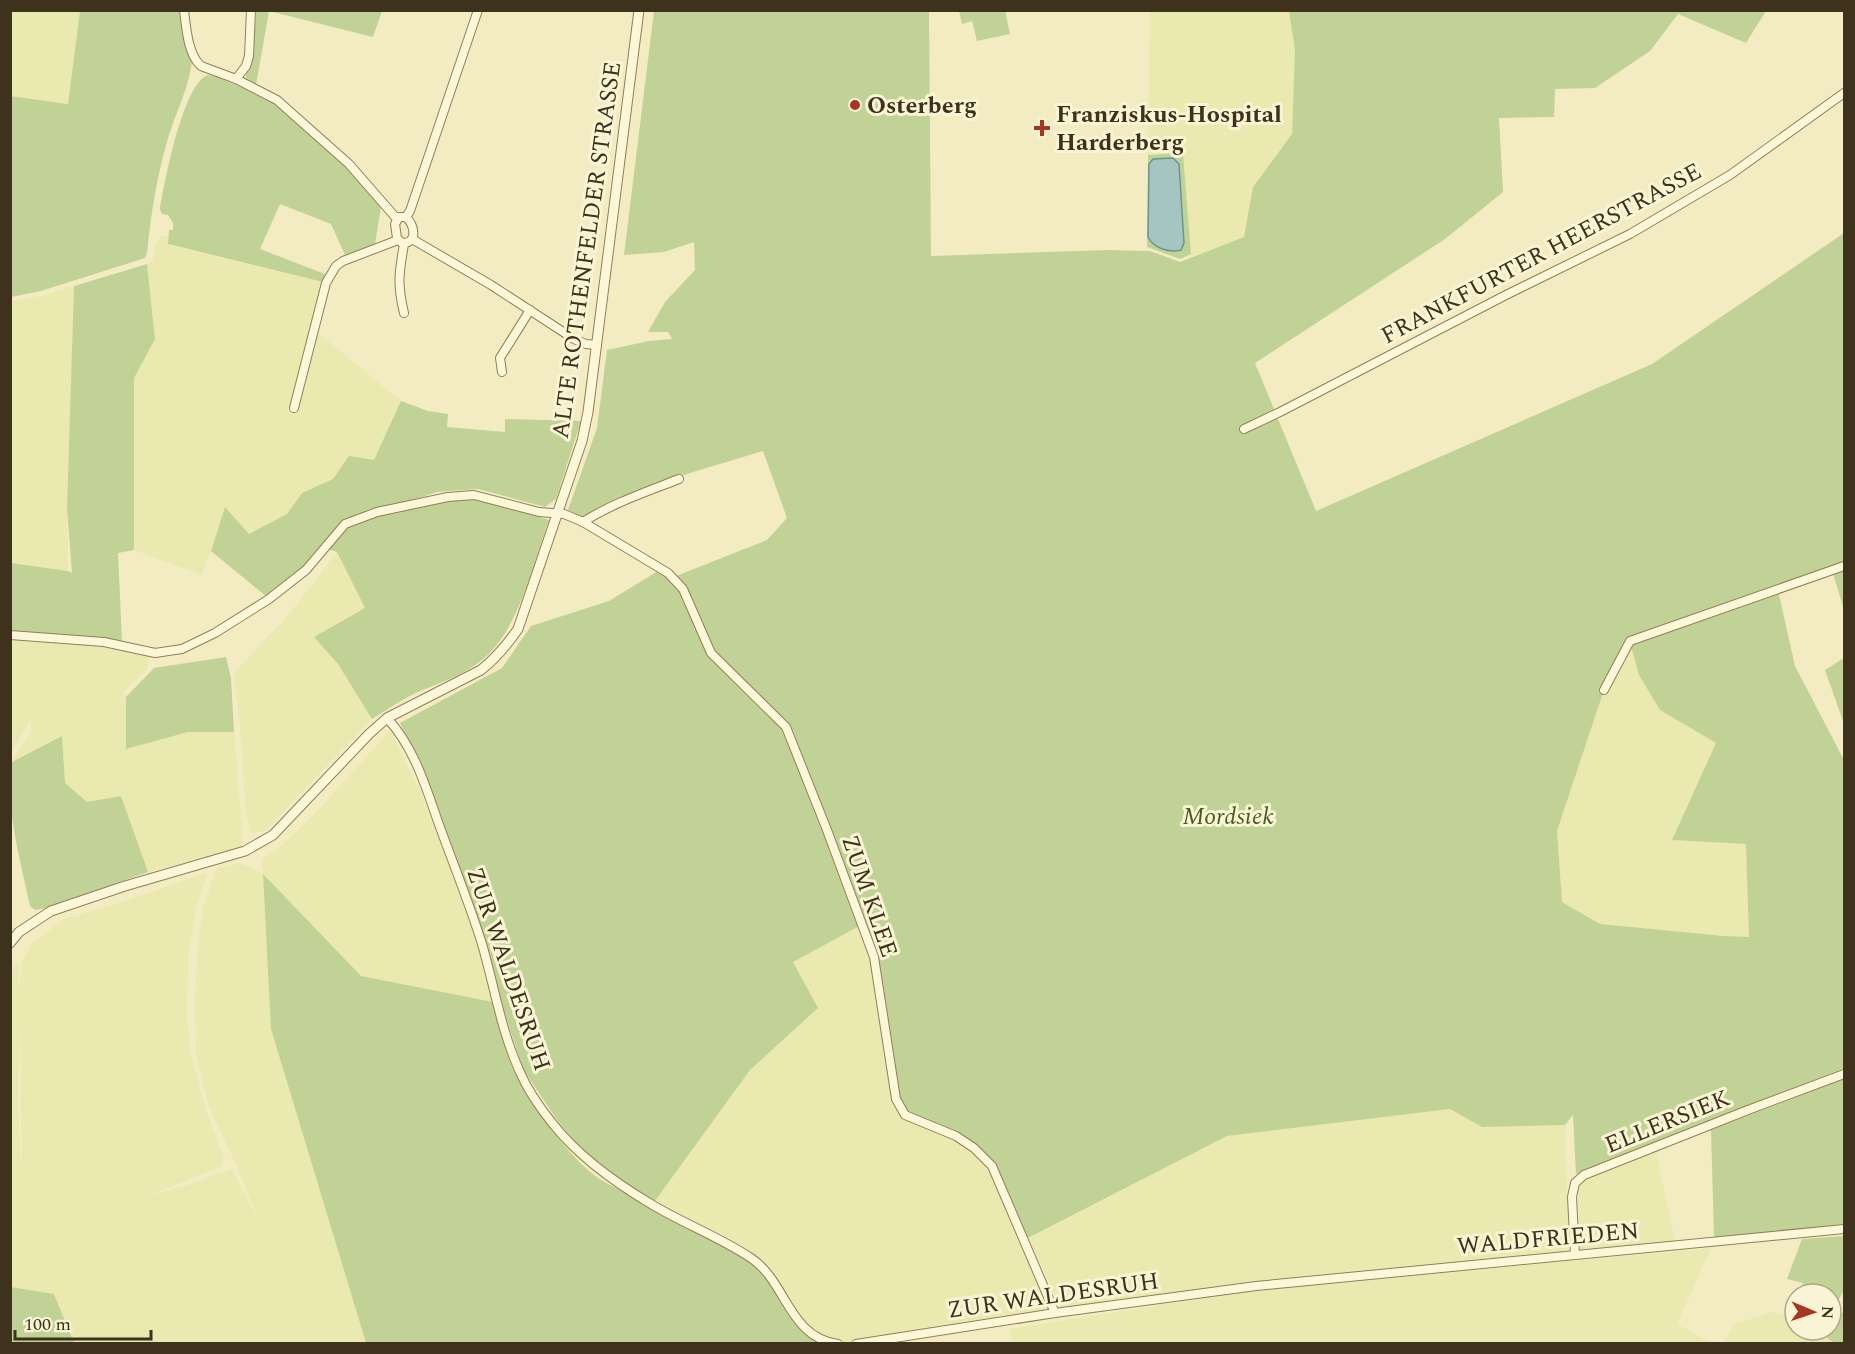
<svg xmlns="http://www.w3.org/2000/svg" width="1855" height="1354" font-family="Spectral,serif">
	<rect width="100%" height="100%" fill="#f3ecc3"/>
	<g fill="#e9e9b0" fill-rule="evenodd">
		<path d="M 10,11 L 80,11 L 68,104 L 11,96 Z"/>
		<path d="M 1150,11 L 1289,11 L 1295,50 L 1292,134 L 1253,187 L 1244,237 L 1191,257 L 1183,153 L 1148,155 Z"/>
		<path d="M 162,236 L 168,236 L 168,245 L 323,282 L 317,332 L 401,401 L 374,461 L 349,456 L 333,479 L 302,493 L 287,514 L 248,534 L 225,508 L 202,575 L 134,550 L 134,378 L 155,339 L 147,264 L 153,260 L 155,244 Z"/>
		<path d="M 74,286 L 67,508 L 68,571 L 11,563 L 10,301 L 40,296 Z"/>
		<path d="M 337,552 L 365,608 L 314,637 L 338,664 L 372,719 L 265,831 L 251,833 L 246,814 L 239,712 L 234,673 L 291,612 Z"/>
		<path d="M 11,637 L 52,643 L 103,645 L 145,654 L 149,661 L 147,669 L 123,692 L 126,697 L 126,749 L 188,732 L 234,732 L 243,844 L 240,848 L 148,872 L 121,796 L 87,803 L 65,783 L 62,737 L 12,762 L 31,732 L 31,720 L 11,752 Z"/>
		<path d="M 1630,641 L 1660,710 L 1716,743 L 1672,840 L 1746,844 L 1750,937 L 1724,936 L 1600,924 L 1562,902 L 1557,831 L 1604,690 Z"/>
		<path d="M 390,730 L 423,797 L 477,941 L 493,1002 L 361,976 L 263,875 L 271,1029 L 366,1343 L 74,1343 L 54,1294 L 11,1287 L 11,971 L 18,962 L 19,991 L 22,961 L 32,943 L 64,919 L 122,902 L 208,872 L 196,908 L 188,956 L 187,1018 L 191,1055 L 206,1111 L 224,1157 L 220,1167 L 145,1197 L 188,1185 L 232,1169 L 259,1222 L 234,1160 L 209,1107 L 196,1054 L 195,998 L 198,942 L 203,909 L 216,869 L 239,863 L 263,873 L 262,860 L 281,846 L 324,804 ZM 19,1034 L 20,1034 L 22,1181 L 18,1107 Z"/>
		<path d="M 863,924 L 956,1136 L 992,1166 L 1055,1313 L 856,1343 L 828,1342 L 652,1205 L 750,1070 L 818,1008 L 792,962 Z"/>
		<path d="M 1450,1109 L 1482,1127 L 1565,1125 L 1569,1244 L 1563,1253 L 1241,1284 L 1061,1308 L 1029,1238 L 1227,1136 Z"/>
		<path d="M 1656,1151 L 1675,1241 L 1580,1250 L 1578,1188 L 1585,1180 Z"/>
		<path d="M 1711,1248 L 1677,1324 L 1711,1343 L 1013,1344 L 1009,1329 L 1242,1292 Z"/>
		<path d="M 1772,1312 L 1795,1319 L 1795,1330 L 1815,1330 L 1833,1342 L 1833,1344 L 1722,1344 L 1734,1324 Z"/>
	</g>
	<g fill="#c1d296" fill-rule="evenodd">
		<path d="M 80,11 L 184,11 C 187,26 194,45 192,61 C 189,87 177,110 169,135 C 157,174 151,214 147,253 L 145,258 L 41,291 L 11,297 L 10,96 L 68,104 Z"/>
		<path d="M 256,11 L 256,10 L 382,11 L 373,37 L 269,11 L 256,85 L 246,80 L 246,75 L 253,57 Z"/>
		<path d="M 654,11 L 929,11 L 931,256 L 1107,250 L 1150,251 L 1180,262 L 1244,237 L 1253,187 L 1292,134 L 1295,50 L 1289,11 L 1766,11 L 1746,43 L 1678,14 L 1650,51 L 1595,88 L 1555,89 L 1554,117 L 1499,118 L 1503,192 L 1445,239 L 1255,363 L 1316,511 L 1652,364 L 1844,233 L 1844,610 L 1832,570 L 1778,590 L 1795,666 L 1844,760 L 1844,1068 L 1576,1174 L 1573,1115 L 1565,1125 L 1482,1127 L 1450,1109 L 1227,1136 L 1024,1240 L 992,1166 L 974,1148 L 905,1115 L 896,1099 L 874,957 L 863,924 L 793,962 L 818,1008 L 750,1070 L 652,1205 L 756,1261 L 811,1334 L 838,1343 L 366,1343 L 271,1029 L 263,874 L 361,976 L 493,1002 C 499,1024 504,1048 513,1069 C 526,1100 567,1154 594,1175 C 608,1186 631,1194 647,1203 L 600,1165 L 576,1143 L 557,1120 L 523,1069 L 505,1014 L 479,920 L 424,774 L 400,723 L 502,668 L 531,626 L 609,601 L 658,571 L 678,588 L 683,584 L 676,576 L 767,540 L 787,518 L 763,451 L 690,473 L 624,496 L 583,518 L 568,510 L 597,428 L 607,350 L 649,341 L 672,339 L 668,332 L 648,332 L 665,302 L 695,270 L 694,242 L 664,252 L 624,255 ZM 1630,642 L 1639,675 L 1660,710 L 1716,743 L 1672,840 L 1746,844 L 1749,937 L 1724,936 L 1600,924 L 1562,902 L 1557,831 L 1604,690 Z"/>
		<path d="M 959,11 L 1005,11 L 1010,34 L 977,41 L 972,21 L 962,24 Z"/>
		<path d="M 208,75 L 217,77 L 276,102 L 347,167 L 381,207 L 375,244 L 345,255 L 331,224 L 280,204 L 260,249 L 325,274 L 323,282 L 168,244 L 169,230 L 173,230 L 173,223 L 168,215 L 162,214 L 160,209 C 164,184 183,83 208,75 Z"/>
		<path d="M 1183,153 L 1191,254 L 1180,259 L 1147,247 L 1148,155 Z"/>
		<path d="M 147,264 L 155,339 L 134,378 L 134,550 L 118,553 L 122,642 L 105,639 L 11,631 L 11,563 L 68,571 L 72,573 L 67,508 L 74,286 Z"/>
		<path d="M 401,401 L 428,411 L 448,414 L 447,427 L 505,432 L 505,419 L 581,421 L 556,499 L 545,507 L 478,489 L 437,492 L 386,509 L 474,495 L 549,520 C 533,564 519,630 482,660 C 463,676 438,683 416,693 C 401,700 387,710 372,719 L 338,664 L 314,637 L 365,608 L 337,552 L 324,548 L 306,570 L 267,597 L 211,551 L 225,507 L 249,534 L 287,514 L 302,493 L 333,479 L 349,456 L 374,460 Z"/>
		<path d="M 226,657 L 231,678 L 234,732 L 188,732 L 126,749 L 126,697 L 154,668 Z"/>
		<path d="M 1844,658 L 1844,724 L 1825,670 Z"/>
		<path d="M 62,736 L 65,783 L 87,802 L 121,796 L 148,872 L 47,908 L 35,910 L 30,906 C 22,867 3,799 12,762 Z"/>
		<path d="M 1844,1079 L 1844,1224 L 1714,1238 L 1711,1130 Z"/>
		<path d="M 1844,1236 L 1844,1290 L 1831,1313 L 1831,1294 L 1799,1294 L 1803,1283 L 1787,1279 L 1802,1239 Z"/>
		<path d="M 11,1287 L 54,1294 L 74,1343 L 11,1343 Z"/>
		<path d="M 1831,1313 L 1844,1313 L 1844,1343 L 1833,1343 L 1833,1342 L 1815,1330 L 1831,1330 Z"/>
	</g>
	<path fill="#a6c5c1" stroke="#6b9592" stroke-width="1.5" d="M 1173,158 L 1179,164 L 1184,243 L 1181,250 C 1169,253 1153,248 1148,237 L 1149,164 L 1153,159 Z"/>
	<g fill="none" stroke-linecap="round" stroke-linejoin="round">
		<defs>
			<g id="minor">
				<path d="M 184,10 C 186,27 188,55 201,66 L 236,79 L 277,100 L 349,164 L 397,219"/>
				<path d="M 236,79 L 246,66 L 249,56 L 251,10"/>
				<path d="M 399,217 L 406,217 C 415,225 418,244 402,243 L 397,238 L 395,224 Z"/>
				<path d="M 406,217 L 410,211 L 478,10"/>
				<path d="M 412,239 L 491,285 L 574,339 L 586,344 L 597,345"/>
				<path d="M 404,244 C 399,273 397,284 404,313"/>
				<path d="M 502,372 L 500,358 L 530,310"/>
				<path d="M 294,408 L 326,283 L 336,266 L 343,261 L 398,240"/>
				<path d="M 1244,429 L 1280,412 L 1506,295 L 1630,234 L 1730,175 L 1844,93"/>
				<path d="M 583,522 C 613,503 646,492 679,479"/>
				<path d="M 10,635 L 104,642 L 155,653 L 182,649 L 215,633 L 269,599 L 306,570 L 345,524 L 377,512 L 448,497 L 474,495 L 539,512 L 564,514 L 583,522 L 668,573 L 683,589 L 711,653 L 786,727 L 827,830 L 874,957 L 896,1099 L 905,1115 L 956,1136 L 974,1148 L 992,1166 L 1055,1313"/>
				<path d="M 1604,690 L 1630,641 L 1844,566"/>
				<path d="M 387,718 C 413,746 425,784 437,819 C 452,861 469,902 482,944 C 494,985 501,1030 519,1070 C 527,1089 540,1108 553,1124 C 579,1157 614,1182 651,1204 C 684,1224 718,1236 751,1258 C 787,1282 788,1337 838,1344"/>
				<path d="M 1575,1255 L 1572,1197 L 1575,1183 L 1584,1175 L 1748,1110 L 1844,1074"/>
				<path d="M 856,1344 L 1055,1313 L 1256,1286 L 1844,1229"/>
			</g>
			<path id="tertiary" d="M 10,943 L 19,932 L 51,911 L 125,886 L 245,851 L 273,835 L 369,734 L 387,718 L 481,670 C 496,658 507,645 518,629 L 582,441 L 588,412 L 639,10"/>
		</defs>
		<use href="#minor" stroke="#907f57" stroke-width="10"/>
		<use href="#tertiary" stroke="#907f57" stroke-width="11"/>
		<use href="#minor" stroke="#fcf7d8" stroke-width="8"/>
		<use href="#tertiary" stroke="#fcf7d8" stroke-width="9"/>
	</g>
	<g fill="#a53621" stroke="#f9f5d4" stroke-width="2">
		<circle cx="855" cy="105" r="6"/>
		<path d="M1039 119h6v6h6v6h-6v6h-6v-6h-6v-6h6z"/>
	</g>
	<g text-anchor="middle" stroke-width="6" stroke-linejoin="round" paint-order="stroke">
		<g font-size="24" font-weight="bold" fill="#3e321d" stroke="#f9f5d4" text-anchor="start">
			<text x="867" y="113">Osterberg</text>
			<text x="1056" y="122">Franziskus-Hospital<tspan x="1056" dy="28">Harderberg</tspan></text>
		</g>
		<g font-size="24" fill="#3e321d" stroke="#f9f5d4">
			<text transform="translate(586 250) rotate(-82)" y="8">ALTE ROTHENFELDER STRASSE</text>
			<text transform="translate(1541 253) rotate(-28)" y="8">FRANKFURTER HEERSTRASSE</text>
			<text transform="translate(870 896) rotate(71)" y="8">ZUM KLEE</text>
			<text transform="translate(509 969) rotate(71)" y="8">ZUR WALDESRUH</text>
			<text transform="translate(1667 1121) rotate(-22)" y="8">ELLERSIEK</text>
			<text transform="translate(1548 1238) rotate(-5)" y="8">WALDFRIEDEN</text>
			<text transform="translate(1053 1295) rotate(-8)" y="8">ZUR WALDESRUH</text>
		</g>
		<g font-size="24" font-style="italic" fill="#445d21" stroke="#f9f5d4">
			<text x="1228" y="824">Mordsiek</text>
		</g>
	</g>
	<rect width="1855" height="1354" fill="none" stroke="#3e321d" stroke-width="24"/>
	<g transform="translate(1813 1312) rotate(92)"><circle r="28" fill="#f9f5d4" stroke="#aea78b" stroke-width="1.5"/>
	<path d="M0-4.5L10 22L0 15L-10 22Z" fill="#a53621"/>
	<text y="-9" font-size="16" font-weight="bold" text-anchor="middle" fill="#3e321d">N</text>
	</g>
	<path d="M15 1330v9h136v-9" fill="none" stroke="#3e321d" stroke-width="3"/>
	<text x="24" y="1330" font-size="18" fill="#3e321d" stroke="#f9f5d4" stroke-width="4.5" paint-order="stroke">100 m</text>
</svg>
